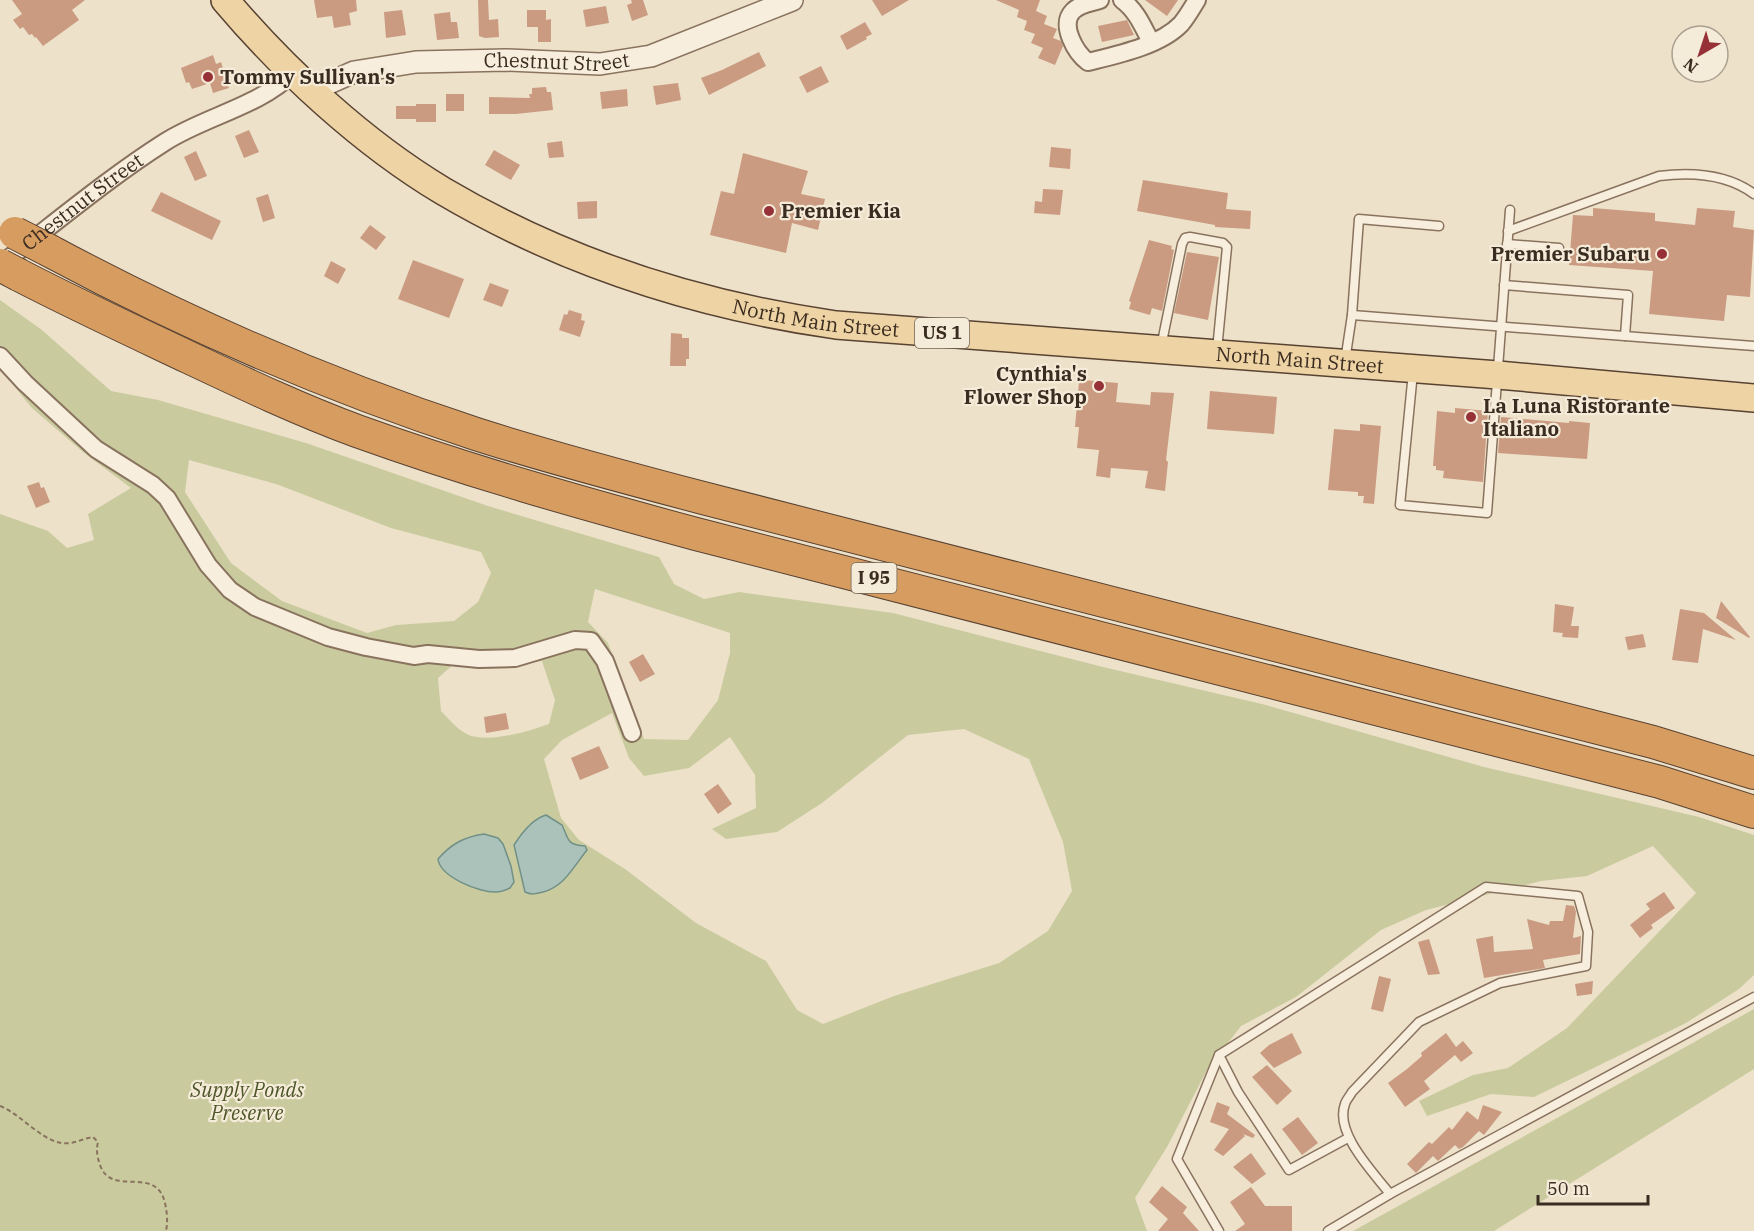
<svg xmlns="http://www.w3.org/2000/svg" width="1754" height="1231" font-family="'IBM Plex Serif',serif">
	<rect width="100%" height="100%" fill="#ede1ca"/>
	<g fill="#c9cb9e" fill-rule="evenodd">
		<path d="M 0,300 L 42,330 L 111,391 L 158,400 L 306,443 L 488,506 L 659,557 L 674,584 L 704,599 L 739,592 L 893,613 L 1103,667 L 1262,704 L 1484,767 L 1699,817 L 1754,835 L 1754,975 L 1739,989 L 1686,1023 L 1534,1097 L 1491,1094 L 1427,1116 L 1419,1101 L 1473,1075 L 1508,1068 L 1567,1028 L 1696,893 L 1653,846 L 1587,876 L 1541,881 L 1426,910 L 1381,930 L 1296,997 L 1241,1026 L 1207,1070 L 1167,1147 L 1135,1198 L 1147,1231 L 0,1231 L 0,514 L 48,531 L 67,548 L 94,540 L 88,514 L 131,488 L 83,452 L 32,408 L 0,369 ZM 189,460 L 276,484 L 391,528 L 481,552 L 491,573 L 478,602 L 454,621 L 396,625 L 367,633 L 282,601 L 231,563 L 185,492 ZM 595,589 L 730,633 L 730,653 L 718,700 L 688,740 L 644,739 L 608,643 L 588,622 ZM 542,661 L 555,700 L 549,724 C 530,731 484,745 465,733 C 456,728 448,718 441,711 L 438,678 L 455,663 L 483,668 ZM 612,713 L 629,758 L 644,776 L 689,768 L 730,737 L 755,775 L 756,808 L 712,829 L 726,839 L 777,832 L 822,803 L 908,735 L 964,729 L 1029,759 L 1063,842 L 1072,891 L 1048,931 L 999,963 L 894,996 L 823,1024 L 797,1010 L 766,961 L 696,923 L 625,869 L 579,840 L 561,818 L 544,759 L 562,740 ZM 564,828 C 568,841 570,845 585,847 L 514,846 Z"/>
		<path d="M 1754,1009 L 1754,1069 L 1494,1231 L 1353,1231 Z"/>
	</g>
	<g fill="#aac2ba" stroke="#719087" stroke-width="1.5">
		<path d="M 546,815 L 562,825 C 569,839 566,845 585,846 L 587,850 C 574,866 564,887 543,892 C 536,894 531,895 525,892 L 514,845 C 521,834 532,819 546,815 Z"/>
		<path d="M 484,834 L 498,838 L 503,844 L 511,866 L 514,882 L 510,888 C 506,890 501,892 496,892 C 480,893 440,877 438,859 C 451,844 464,837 484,834 Z"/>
	</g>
	<g fill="#ca9b81">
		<path d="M 12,0 L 85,0 L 72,10 L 79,20 L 43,46 L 36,37 L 35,38 L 32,34 L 29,35 L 23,27 L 20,29 L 13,20 L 22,14 Z"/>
		<path d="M 314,0 L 356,0 L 357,11 L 349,13 L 351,25 L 334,28 L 332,16 L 317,18 Z"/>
		<path d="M 478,0 L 488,0 L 489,20 L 498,19 L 499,37 L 485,38 L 479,36 Z"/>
		<path d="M 631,0 L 643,0 L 648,15 L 632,21 L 627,5 L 632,3 Z"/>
		<path d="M 872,0 L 909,0 L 882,16 Z"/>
		<path d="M 996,0 L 1040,0 L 1036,11 L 1047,16 L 1044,24 L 1057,29 L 1053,38 L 1061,41 L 1063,46 L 1055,65 L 1038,58 L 1043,48 L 1031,43 L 1035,34 L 1024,30 L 1027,21 L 1017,17 L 1019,10 Z"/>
		<path d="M 1145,0 L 1178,0 L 1167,16 Z"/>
		<path d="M 606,6 L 609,23 L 586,27 L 583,10 Z"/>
		<path d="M 402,10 L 406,35 L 386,38 L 384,12 Z"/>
		<path d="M 527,10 L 546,10 L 546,20 L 551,19 L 551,42 L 538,42 L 538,27 L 527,27 Z"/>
		<path d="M 450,12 L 451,22 L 457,22 L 459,38 L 437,40 L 434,14 Z"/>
		<path d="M 1127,20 L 1134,35 L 1102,42 L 1098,26 Z"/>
		<path d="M 865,22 L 872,34 L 866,37 L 867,39 L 847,50 L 840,36 Z"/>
		<path d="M 759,52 L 766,66 L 709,95 L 701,78 L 722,70 Z"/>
		<path d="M 213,55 L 216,64 L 221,62 L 229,88 L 213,93 L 210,83 L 192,89 L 189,82 L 186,83 L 181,68 Z"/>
		<path d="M 821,66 L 829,82 L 807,93 L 799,77 Z"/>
		<path d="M 678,83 L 681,100 L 656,105 L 653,86 Z"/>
		<path d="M 546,87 L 547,92 L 551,92 L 553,110 L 516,114 L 489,114 L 489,97 L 530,98 L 529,94 L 532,94 L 532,88 Z"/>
		<path d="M 627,89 L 628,106 L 602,109 L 600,92 Z"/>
		<rect x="446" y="94" width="18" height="17"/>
		<path d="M 416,104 L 436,104 L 436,122 L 416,122 L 416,119 L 396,119 L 396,106 L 416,106 Z"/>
		<path d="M 249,130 L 259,152 L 244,158 L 235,136 Z"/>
		<path d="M 562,141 L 564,157 L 549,158 L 547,143 Z"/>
		<path d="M 1051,147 L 1071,149 L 1070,169 L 1049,167 Z"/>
		<path d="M 494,150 L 520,165 L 511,180 L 485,165 Z"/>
		<path d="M 196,151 L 207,176 L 195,181 L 184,157 Z"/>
		<path d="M 743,153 L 808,171 L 801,194 L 825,199 L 818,230 L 792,223 L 786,253 L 710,235 L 721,191 L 734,194 Z"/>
		<path d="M 1143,180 L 1228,193 L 1226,209 L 1251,211 L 1250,229 L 1215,227 L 1215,225 L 1137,211 Z"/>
		<path d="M 1043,189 L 1063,190 L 1060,215 L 1034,213 L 1035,201 L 1042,202 Z"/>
		<path d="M 161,192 L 221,221 L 212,240 L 151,211 Z"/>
		<path d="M 268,194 L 275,218 L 263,222 L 256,198 Z"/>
		<path d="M 597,201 L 597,218 L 578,219 L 577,202 Z"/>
		<path d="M 1593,208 L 1655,213 L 1655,221 L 1695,225 L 1697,208 L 1735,211 L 1733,227 L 1754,230 L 1750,297 L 1727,295 L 1724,321 L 1649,314 L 1653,271 L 1569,265 L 1573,215 L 1593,216 Z"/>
		<path d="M 370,225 L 386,237 L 376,250 L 360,238 Z"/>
		<path d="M 1149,240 L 1172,246 L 1171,249 L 1174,250 L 1162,311 L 1152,308 L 1150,315 L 1129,309 L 1131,302 L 1129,301 Z"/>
		<path d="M 1187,252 L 1219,257 L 1208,320 L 1174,313 Z"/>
		<path d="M 413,260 L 464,279 L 449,318 L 398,299 Z"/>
		<path d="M 331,261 L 346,269 L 338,284 L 324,276 Z"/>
		<path d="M 490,283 L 509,290 L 502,307 L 483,300 Z"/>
		<path d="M 569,310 L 582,314 L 581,320 L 585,321 L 580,337 L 559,330 L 564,314 L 567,315 Z"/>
		<path d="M 671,333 L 682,334 L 682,338 L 689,338 L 689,359 L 686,359 L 686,366 L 670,366 Z"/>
		<path d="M 1083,380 L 1118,383 L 1116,402 L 1150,405 L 1151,392 L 1174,393 L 1166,460 L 1168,462 L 1165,491 L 1145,488 L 1148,471 L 1111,468 L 1110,478 L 1096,476 L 1099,450 L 1077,448 L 1079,427 L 1075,427 L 1079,382 L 1083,382 Z"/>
		<path d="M 1210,391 L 1277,397 L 1274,434 L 1207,429 Z"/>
		<path d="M 1455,408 L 1488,411 L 1483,482 L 1443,478 L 1444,471 L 1436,470 L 1436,466 L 1433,466 L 1437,411 L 1455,413 Z"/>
		<path d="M 1501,417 L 1569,423 L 1569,421 L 1590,423 L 1587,459 L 1498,453 Z"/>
		<path d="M 1360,424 L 1381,426 L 1374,504 L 1363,503 L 1364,496 L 1358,496 L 1358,492 L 1328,490 L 1334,429 L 1360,431 Z"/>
		<path d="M 39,482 L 41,488 L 44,487 L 50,502 L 36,508 L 27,486 Z"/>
		<path d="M 1721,601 L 1750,637 L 1749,638 L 1716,618 Z"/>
		<path d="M 1555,604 L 1574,607 L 1571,626 L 1579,626 L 1578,638 L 1562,637 L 1563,633 L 1553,632 Z"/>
		<path d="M 1680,609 L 1704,613 L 1736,640 L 1703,629 L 1698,663 L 1672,660 Z"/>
		<path d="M 1643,634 L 1646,647 L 1628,650 L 1625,637 Z"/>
		<path d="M 643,654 L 655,674 L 640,682 L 629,662 Z"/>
		<path d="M 506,713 L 509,729 L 486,733 L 484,717 Z"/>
		<path d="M 599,746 L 609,768 L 580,780 L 571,758 Z"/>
		<path d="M 718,784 L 732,804 L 718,814 L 704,794 Z"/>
		<path d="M 1664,892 L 1675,908 L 1651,925 L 1653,928 L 1640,938 L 1630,925 L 1650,909 L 1646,904 Z"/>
		<path d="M 1566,905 L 1574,906 L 1576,912 L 1573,938 L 1581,936 L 1580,954 L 1543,960 L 1545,968 L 1484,978 L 1476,939 L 1493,936 L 1494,952 L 1533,949 L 1527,919 L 1549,925 L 1550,921 L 1563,921 Z"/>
		<path d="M 1429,939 L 1440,974 L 1428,975 L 1418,942 Z"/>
		<path d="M 1379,976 L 1391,979 L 1383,1012 L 1371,1009 Z"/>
		<path d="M 1593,981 L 1592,994 L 1577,996 L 1575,984 Z"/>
		<path d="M 1292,1033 L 1302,1053 L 1274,1068 L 1260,1053 L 1269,1045 Z"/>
		<path d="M 1446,1033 L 1456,1047 L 1463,1041 L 1473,1053 L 1461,1062 L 1455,1055 L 1424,1081 L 1430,1089 L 1405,1107 L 1388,1083 L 1407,1069 L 1422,1056 L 1421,1053 Z"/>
		<path d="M 1267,1065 L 1292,1091 L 1277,1105 L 1252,1077 Z"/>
		<path d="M 1217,1102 L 1230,1107 L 1227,1114 L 1255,1135 L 1253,1138 L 1243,1134 L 1245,1136 L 1223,1156 L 1214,1150 L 1229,1129 L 1210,1122 Z"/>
		<path d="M 1483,1105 L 1502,1112 L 1484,1135 L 1479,1131 L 1463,1147 L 1459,1149 L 1455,1145 L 1438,1161 L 1433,1156 L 1416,1173 L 1407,1164 L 1429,1142 L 1432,1144 L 1449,1127 L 1452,1130 L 1467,1111 L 1478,1120 Z"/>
		<path d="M 1298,1117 L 1318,1143 L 1302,1155 L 1282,1129 Z"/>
		<path d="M 1251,1153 L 1266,1174 L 1252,1184 L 1233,1167 Z"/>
		<path d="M 1162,1186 L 1187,1207 L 1183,1213 L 1199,1231 L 1158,1231 L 1168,1219 L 1149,1202 Z"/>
		<path d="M 1251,1187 L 1265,1206 L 1292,1206 L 1292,1231 L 1235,1231 L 1245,1224 L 1230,1202 Z"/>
	</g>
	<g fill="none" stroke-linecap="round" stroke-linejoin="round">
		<defs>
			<g id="service">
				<path d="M 1508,231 L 1659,176 C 1691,172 1727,174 1754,194"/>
				<path d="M 1507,244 L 1559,248"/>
				<path d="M 1504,285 L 1628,295 L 1625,336"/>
				<path d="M 1352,315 L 1754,346"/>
				<path d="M 1161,347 L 1182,244 L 1185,238 L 1190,237 L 1223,243 L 1227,247 L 1217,350"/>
				<path d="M 1345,361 L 1352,315 L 1359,219 L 1439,226"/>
				<path d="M 1413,372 L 1400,505 L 1487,513 L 1510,210"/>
				<path d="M 1219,1055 L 1238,1092 L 1289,1170 L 1348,1138"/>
				<path d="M 1219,1231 L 1177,1159 L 1219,1055 L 1486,887 L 1578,896 L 1588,932 L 1586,966 L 1500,983 L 1419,1022 L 1352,1092 C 1350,1096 1346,1100 1345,1104 C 1334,1133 1374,1173 1390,1194"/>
				<path d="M 1328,1231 L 1390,1194 L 1754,997"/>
			</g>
			<g id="minor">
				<path d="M 1100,0 C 1091,3 1080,4 1073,11 C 1059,25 1076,53 1088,62 C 1116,55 1160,46 1181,24 C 1187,17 1192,8 1197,0"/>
				<path d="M 1122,0 C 1137,11 1143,27 1151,42"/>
				<path id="s1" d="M 0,265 C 54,224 107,179 165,142 C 206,116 258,107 293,73"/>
				<path d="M 0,356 L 25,383 L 96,449 L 153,485 L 167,498 L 208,565 L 230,590 L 255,607 L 328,637 L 366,647 L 414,656 L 428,654 L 479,659 L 515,658 L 575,640 L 591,641 L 605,661 L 632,733"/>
			</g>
			<g id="tertiary">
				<path id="s2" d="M 315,93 L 329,83 L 354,72 L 416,62 L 506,60 L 600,64 L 651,56 L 792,0"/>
			</g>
			<g id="primary">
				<path id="s3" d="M 225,0 C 285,71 363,143 443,191 C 565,263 697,305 836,325 L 1498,375 L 1754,398"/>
			</g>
			<g id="motorway">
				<path d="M 50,251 C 186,324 329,386 476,434 C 551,458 627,478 703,498 L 1653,742 L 1754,773"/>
				<path d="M 19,275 C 75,304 133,331 190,358 C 245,384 300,410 357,431 C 468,471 581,503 696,534 L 1660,782 L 1754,812"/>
			</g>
		</defs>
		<use href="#service" stroke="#89735f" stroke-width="11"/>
		<use href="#minor" stroke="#89735f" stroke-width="20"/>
		<use href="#tertiary" stroke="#89735f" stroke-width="24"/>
		<use href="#primary" stroke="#584232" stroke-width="30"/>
		<use href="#motorway" stroke="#584232" stroke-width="34"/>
		<path stroke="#89735f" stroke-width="2" stroke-dasharray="4.5 3" stroke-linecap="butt" d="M 0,1106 C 23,1115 46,1147 70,1143 C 78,1142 85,1138 93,1137 L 98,1142 C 96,1150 97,1156 100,1165 C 111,1198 156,1164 165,1203 C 167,1212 168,1222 166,1231"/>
		<use href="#service" stroke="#f8eedd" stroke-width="8"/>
		<use href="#minor" stroke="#f8eedd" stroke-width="16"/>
		<use href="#tertiary" stroke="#f8eedd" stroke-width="21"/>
		<use href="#primary" stroke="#eed3a4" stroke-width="27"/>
		<use href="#motorway" stroke="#d79c60" stroke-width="32"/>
		<defs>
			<g id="motorway-bridge">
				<path d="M 15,233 L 50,251"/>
				<path d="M 0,265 L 19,275"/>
			</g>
		</defs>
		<use href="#motorway-bridge" stroke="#584232" stroke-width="34" stroke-linecap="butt"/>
		<use href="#motorway-bridge" stroke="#d79c60" stroke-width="32"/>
	</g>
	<g fill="#963138" stroke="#f5ebd9" stroke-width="2">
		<circle cx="208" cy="77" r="6"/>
		<circle cx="769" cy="211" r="6"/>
		<circle cx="1662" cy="254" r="6"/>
		<circle cx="1099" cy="386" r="6"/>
		<circle cx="1471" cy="417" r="6"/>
	</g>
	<g text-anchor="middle" stroke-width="4.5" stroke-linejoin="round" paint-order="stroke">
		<g fill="#f5ebd9" stroke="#736558" stroke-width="1.5">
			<rect x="915" y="318" width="54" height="30" rx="4.5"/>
			<rect x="851.5" y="563" width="45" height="30" rx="4.5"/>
		</g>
		<g font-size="18" font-weight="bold" fill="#3b2c21">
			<text x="942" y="339">US 1</text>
			<text x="874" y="584">I 95</text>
		</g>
		<g font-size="20" fill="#3b2c21" stroke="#f5ebd9">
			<text dy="7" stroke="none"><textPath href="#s2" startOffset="248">Chestnut Street</textPath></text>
			<text dy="7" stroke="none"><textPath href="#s1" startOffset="104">Chestnut Street</textPath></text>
			<text dy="7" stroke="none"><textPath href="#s3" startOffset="688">North Main Street</textPath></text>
			<text dy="7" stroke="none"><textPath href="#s3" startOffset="1174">North Main Street</textPath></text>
		</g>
		<g font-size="20" font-weight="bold" fill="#3b2c21" stroke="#f5ebd9" text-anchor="start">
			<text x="220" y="84">Tommy Sullivan's</text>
			<text x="781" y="218">Premier Kia</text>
			<text x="1650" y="261" text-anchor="end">Premier Subaru</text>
			<text x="1087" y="381" text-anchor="end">Cynthia's<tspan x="1087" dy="23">Flower Shop</tspan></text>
			<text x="1483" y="413">La Luna Ristorante<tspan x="1483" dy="23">Italiano</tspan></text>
		</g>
		<g font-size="20" font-style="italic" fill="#4d5629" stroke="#f5ebd9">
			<text x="247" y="1097">Supply Ponds<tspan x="247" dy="23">Preserve</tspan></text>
		</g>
	</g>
	<g transform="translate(1700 54) rotate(219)"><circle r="28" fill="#f5ebd9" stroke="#ab9f8f" stroke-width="1.5"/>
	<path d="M0-4.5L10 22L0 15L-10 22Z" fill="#963138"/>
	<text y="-9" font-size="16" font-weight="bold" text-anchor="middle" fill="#3b2c21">N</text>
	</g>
	<path d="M1538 1195v9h110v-9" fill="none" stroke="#3b2c21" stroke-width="3"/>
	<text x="1547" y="1195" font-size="18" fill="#3b2c21" stroke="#f5ebd9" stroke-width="4.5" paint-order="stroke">50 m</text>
</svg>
